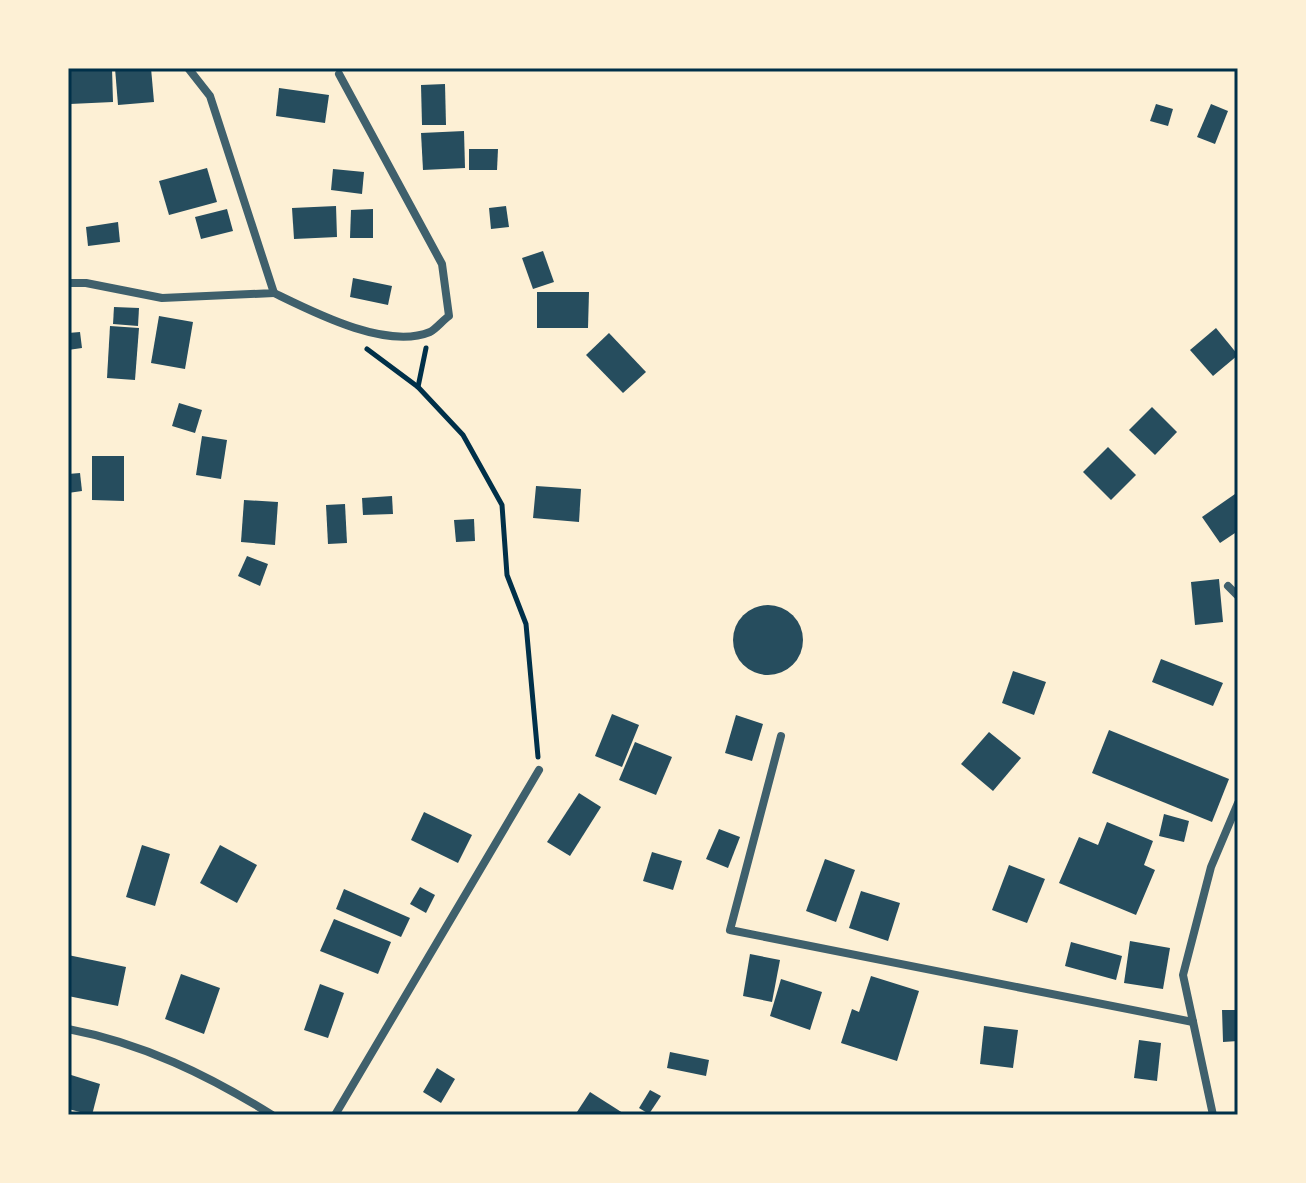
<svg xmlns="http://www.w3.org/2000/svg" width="1306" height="1183" font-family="Poppins,sans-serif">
	<rect width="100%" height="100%" fill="#fdf0d5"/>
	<g fill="#264d5e">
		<path d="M 68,68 L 112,68 L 113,102 L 70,104 Z"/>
		<path d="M 115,68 L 151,68 L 154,102 L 118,105 Z"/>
		<path d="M 445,84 L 446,125 L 422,125 L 421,85 Z"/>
		<path d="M 279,88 L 329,95 L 325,123 L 276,116 Z"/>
		<path d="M 1156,104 L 1173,109 L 1168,126 L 1150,121 Z"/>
		<path d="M 1211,104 L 1228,111 L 1215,144 L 1197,137 Z"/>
		<path d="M 464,131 L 465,168 L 423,170 L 421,133 Z"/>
		<path d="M 469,149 L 498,149 L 497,170 L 469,170 Z"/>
		<path d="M 207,168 L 217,202 L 169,215 L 159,181 Z"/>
		<path d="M 333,169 L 364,172 L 362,194 L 331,190 Z"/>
		<path d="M 336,206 L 337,237 L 294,239 L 292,208 Z"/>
		<path d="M 506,206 L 509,227 L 491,229 L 489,208 Z"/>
		<path d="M 227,209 L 233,231 L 201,239 L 195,217 Z"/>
		<path d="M 373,209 L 373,238 L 350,238 L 351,210 Z"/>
		<path d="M 118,222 L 120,242 L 88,246 L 86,227 Z"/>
		<path d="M 543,251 L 554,282 L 533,289 L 522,258 Z"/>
		<path d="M 353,278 L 392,286 L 388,305 L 350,297 Z"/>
		<path d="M 537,292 L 589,292 L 588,328 L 537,328 Z"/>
		<path d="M 114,307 L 139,308 L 138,326 L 113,324 Z"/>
		<path d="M 159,316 L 193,322 L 185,369 L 151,363 Z"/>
		<path d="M 110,326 L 139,328 L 135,380 L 107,378 Z"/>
		<path d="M 1216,328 L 1238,355 L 1213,376 L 1190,350 Z"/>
		<path d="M 80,332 L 82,348 L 68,350 L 68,333 Z"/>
		<path d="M 609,333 L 646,372 L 623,393 L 586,355 Z"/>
		<path d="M 179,403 L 202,410 L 195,433 L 172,426 Z"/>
		<path d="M 1152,407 L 1177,432 L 1155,455 L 1129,430 Z"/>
		<path d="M 202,436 L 227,440 L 221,479 L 196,475 Z"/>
		<path d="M 1108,447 L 1136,475 L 1111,500 L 1083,472 Z"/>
		<path d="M 92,456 L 124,456 L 124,501 L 92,500 Z"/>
		<path d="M 80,473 L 82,491 L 68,493 L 68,474 Z"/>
		<path d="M 536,486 L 581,489 L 579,522 L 533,518 Z"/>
		<path d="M 1235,494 L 1238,531 L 1220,543 L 1202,517 Z"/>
		<path d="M 392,496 L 393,514 L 363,515 L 362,498 Z"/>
		<path d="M 244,500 L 278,502 L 275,545 L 241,542 Z"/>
		<path d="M 345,504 L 347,543 L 328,544 L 326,505 Z"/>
		<path d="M 474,519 L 475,541 L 456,542 L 454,520 Z"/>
		<path d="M 247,556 L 268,564 L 260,586 L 238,576 Z"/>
		<path d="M 1219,579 L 1223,622 L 1195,625 L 1191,582 Z"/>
		<circle cx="768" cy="640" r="35"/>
		<path d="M 1161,659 L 1223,683 L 1213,706 L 1152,682 Z"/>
		<path d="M 1013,671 L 1046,682 L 1034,715 L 1002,703 Z"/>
		<path d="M 612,714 L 639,725 L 622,767 L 595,756 Z"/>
		<path d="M 736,715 L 763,724 L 752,761 L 725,753 Z"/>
		<path d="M 1109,730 L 1229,779 L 1212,822 L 1092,773 Z"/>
		<path d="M 989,732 L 1021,758 L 993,791 L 961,764 Z"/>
		<path d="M 635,742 L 672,757 L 656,795 L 619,780 Z"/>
		<path d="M 579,793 L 601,807 L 570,856 L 547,842 Z"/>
		<path d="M 424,812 L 472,835 L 458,863 L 411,840 Z"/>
		<path d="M 1164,814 L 1189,821 L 1184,842 L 1159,836 Z"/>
		<path d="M 1107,822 L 1153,841 L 1144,865 L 1155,870 L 1136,915 L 1059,883 L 1079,837 L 1098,845 Z"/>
		<path d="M 719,829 L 740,837 L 728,868 L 706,859 Z"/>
		<path d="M 142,845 L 170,854 L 155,906 L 126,897 Z"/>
		<path d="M 220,845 L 257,865 L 237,903 L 200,883 Z"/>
		<path d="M 652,852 L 682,861 L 673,890 L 643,881 Z"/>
		<path d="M 825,859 L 855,870 L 836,922 L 806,911 Z"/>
		<path d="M 1009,865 L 1045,879 L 1027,923 L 992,910 Z"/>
		<path d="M 420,887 L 435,895 L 426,913 L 410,904 Z"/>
		<path d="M 344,889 L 410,918 L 401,937 L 336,909 Z"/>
		<path d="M 861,891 L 900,903 L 888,941 L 849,928 Z"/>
		<path d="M 334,919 L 391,942 L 378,974 L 320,951 Z"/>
		<path d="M 1130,941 L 1170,948 L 1163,989 L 1124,983 Z"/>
		<path d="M 1071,942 L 1122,956 L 1116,980 L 1065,966 Z"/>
		<path d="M 750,954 L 780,960 L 772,1002 L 743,996 Z"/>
		<path d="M 68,955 L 126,967 L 118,1006 L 68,996 Z"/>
		<path d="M 181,974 L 220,988 L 204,1034 L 165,1019 Z"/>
		<path d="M 871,976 L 919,991 L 897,1061 L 841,1043 L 852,1009 L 859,1012 Z"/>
		<path d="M 781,979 L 822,992 L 810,1030 L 770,1016 Z"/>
		<path d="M 320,984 L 344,993 L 328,1038 L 304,1030 Z"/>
		<path d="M 1222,1010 L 1238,1010 L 1238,1041 L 1223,1042 Z"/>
		<path d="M 984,1026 L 1018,1030 L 1013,1068 L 980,1064 Z"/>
		<path d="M 1139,1040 L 1161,1043 L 1157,1081 L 1134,1078 Z"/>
		<path d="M 670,1052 L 709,1060 L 706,1076 L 667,1068 Z"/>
		<path d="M 437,1068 L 455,1079 L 441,1103 L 423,1092 Z"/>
		<path d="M 68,1074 L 100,1084 L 92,1115 L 68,1109 Z"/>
		<path d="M 650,1090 L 661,1096 L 649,1114 L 639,1108 Z"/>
		<path d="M 590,1092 L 626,1115 L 575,1115 Z"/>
	</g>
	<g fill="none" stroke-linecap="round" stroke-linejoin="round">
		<g stroke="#003049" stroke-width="5">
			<path d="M 367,349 L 418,387 L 463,435 L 502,505 L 507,575 L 526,624 L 538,757"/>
			<path d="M 418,387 L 426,348"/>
		</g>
		<g stroke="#3f606c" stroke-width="8">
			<path d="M 68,283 L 86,283 L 162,298 L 274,293 L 210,96 L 188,68"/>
			<path d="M 274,293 C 313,312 386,350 430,332 C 436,329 443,320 449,316 L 442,264 L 339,74"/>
			<path d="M 1228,586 L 1238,596"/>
			<path d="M 781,736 L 730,930 L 1193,1022"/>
			<path d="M 68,1029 C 142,1043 208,1075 272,1115"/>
			<path d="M 335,1115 L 539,770"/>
			<path d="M 1213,1115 L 1183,975 L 1211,867 L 1238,803"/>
		</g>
	</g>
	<rect width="1306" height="1183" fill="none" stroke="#fdf0d5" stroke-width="140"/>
	<rect x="70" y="70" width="1166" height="1043" fill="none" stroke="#003049" stroke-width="3"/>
</svg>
